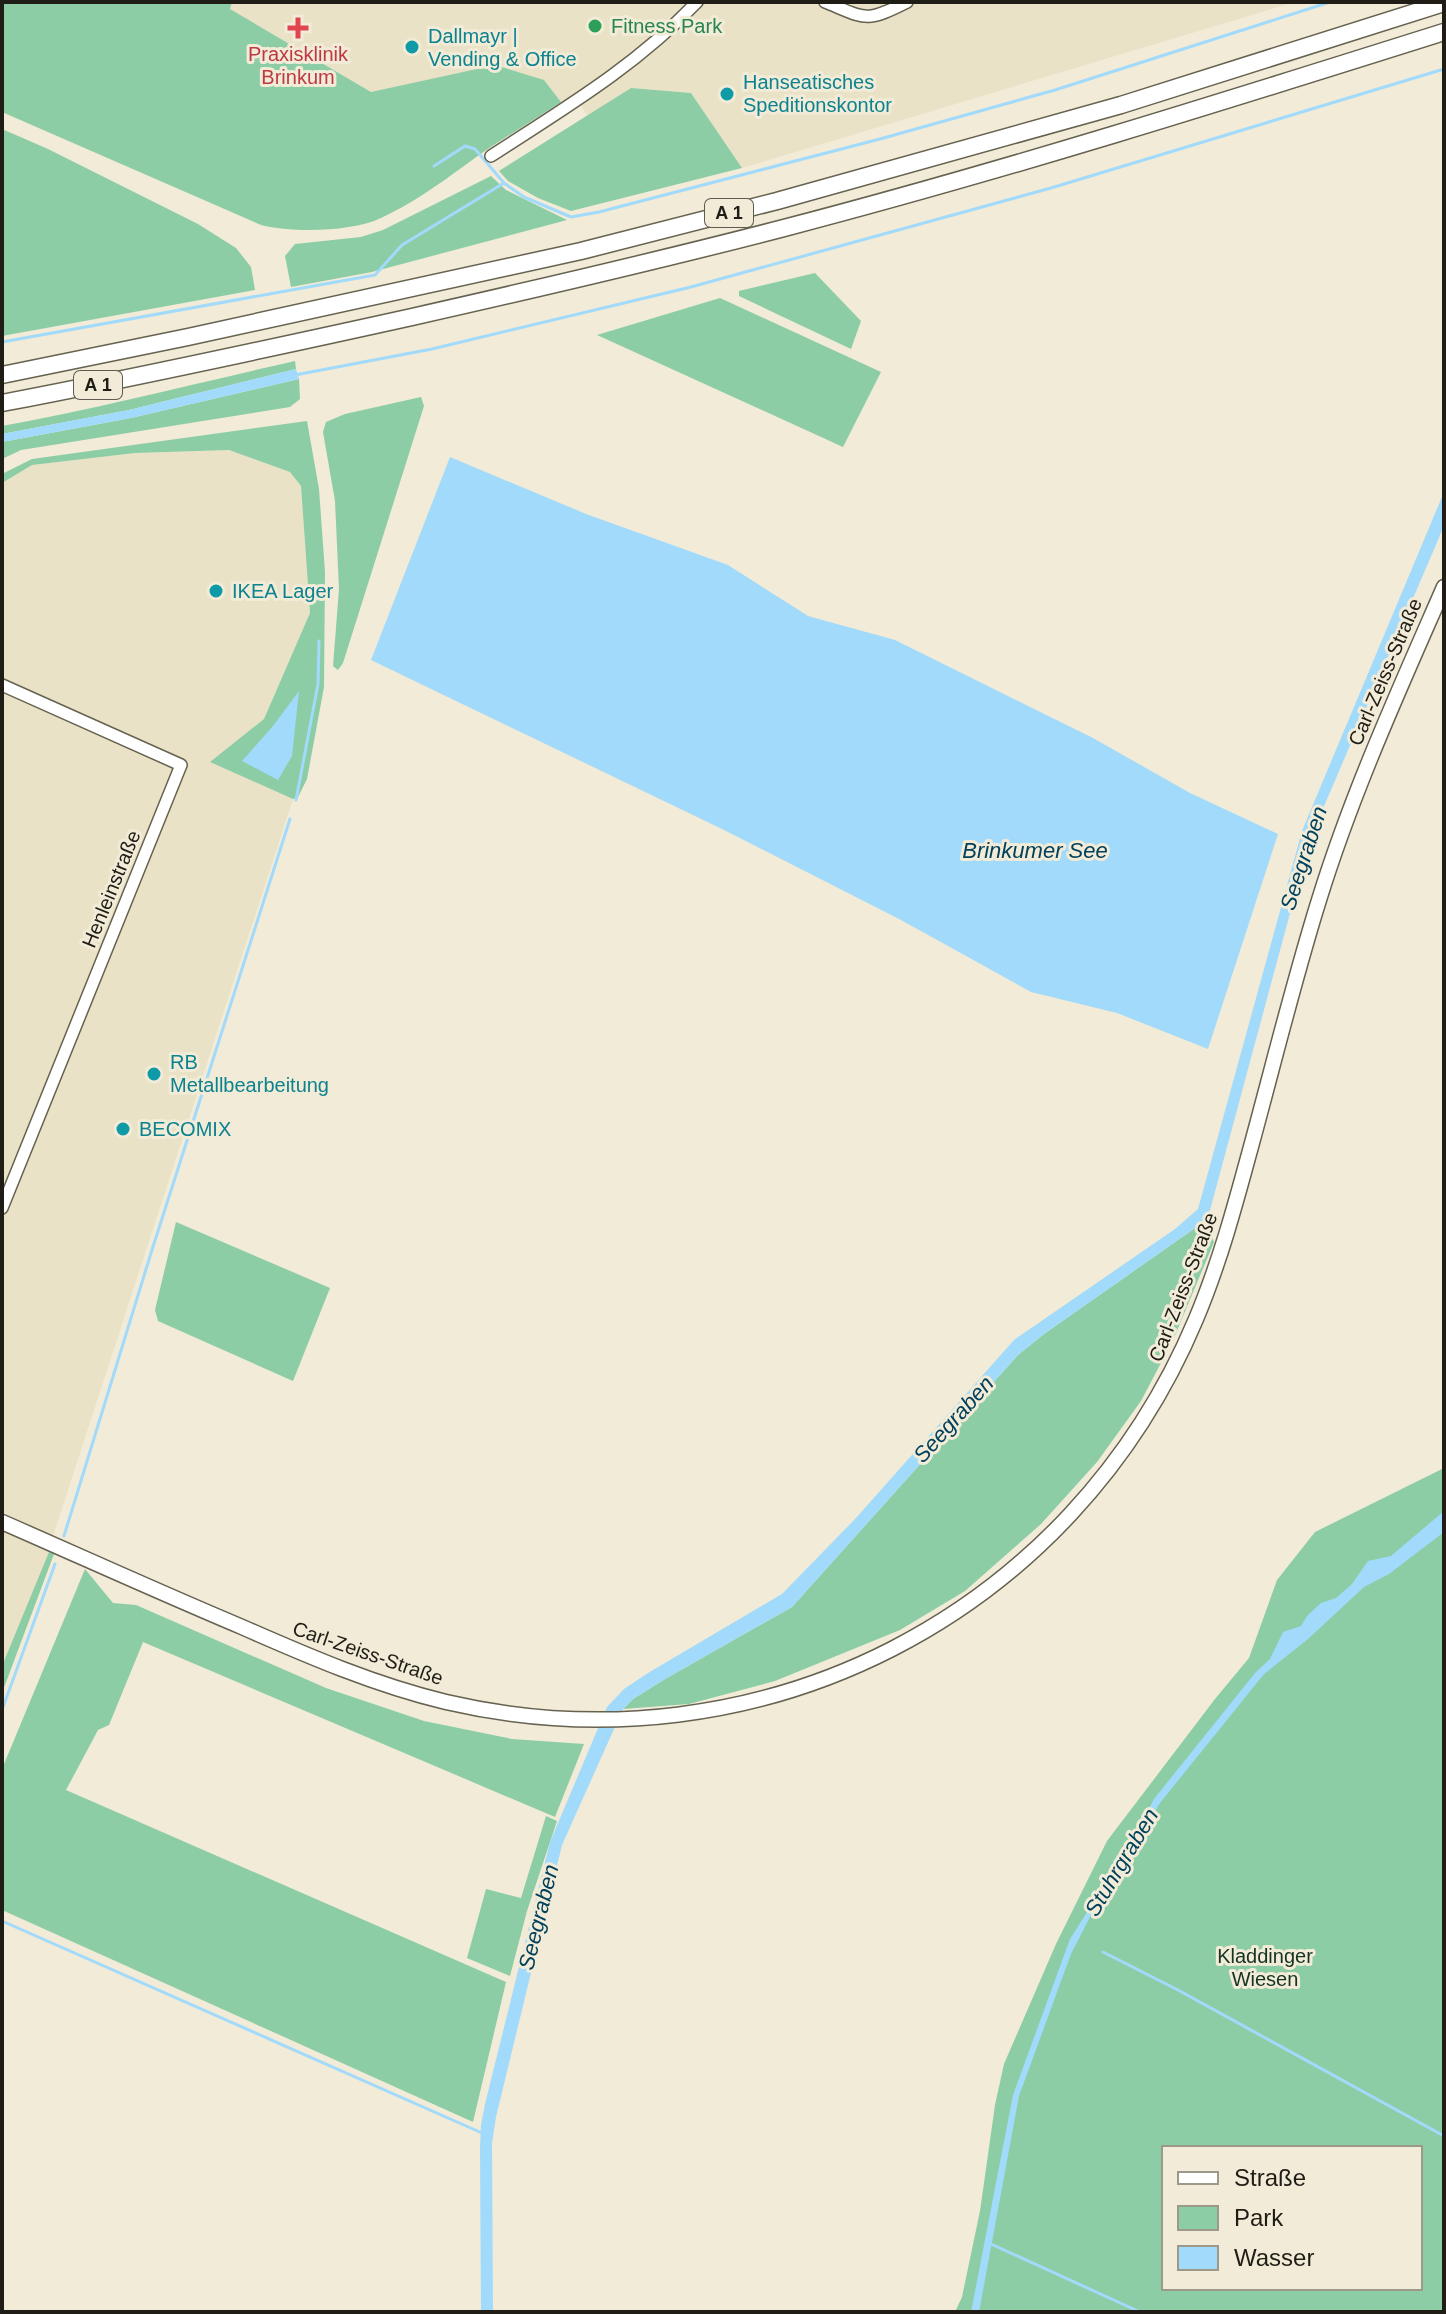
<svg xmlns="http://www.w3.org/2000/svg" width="1446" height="2314" font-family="Helvetica,sans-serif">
	<rect width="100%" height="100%" fill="#f1ebd7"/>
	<g fill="#e9e2c6">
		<path d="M 232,2 L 1295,2 L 742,168 L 691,93 L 631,88 L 588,116 L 575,96 L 561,102 L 543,80 L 495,65 L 371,92 L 229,9 Z"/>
		<path d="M 229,450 L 290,472 L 301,486 L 310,613 L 264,719 L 210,762 L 293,799 L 53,1536 L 2,1512 L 2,483 L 32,465 L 135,453 Z"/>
		<path d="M 2,1531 L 49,1552 L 2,1666 Z"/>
	</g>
	<g fill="#8ccda6" fill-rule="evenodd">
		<path d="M 2,2 L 232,2 L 230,9 L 371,92 L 495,65 L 544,80 L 561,102 C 529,123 495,143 464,166 C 438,185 411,204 381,218 C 351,232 293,233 261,225 L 2,112 Z"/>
		<path d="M 631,88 L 691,93 L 742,168 L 571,211 L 538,198 L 508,181 L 499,171 Z"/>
		<path d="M 2,129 L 48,149 L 198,224 L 236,248 L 251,267 L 255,290 L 2,336 Z"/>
		<path d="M 491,176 L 506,190 L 567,220 L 372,272 L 291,287 L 285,256 L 295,244 L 361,237 L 383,230 Z"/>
		<path d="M 815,273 L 861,321 L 851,349 L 739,296 L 739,291 Z"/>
		<path d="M 720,298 L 881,372 L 843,447 L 597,335 Z"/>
		<path d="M 295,361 L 296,369 L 129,410 L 2,434 L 2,426 C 100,408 197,383 295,361 Z"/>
		<path d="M 299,379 L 300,399 L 290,407 L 21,450 L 2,459 L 2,442 L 131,418 Z"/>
		<path d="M 421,397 L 424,406 L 343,663 L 338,670 L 333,666 L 339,589 L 335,501 L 323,432 L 326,422 L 345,414 Z"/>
		<path d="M 307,421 L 319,489 L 325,572 L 324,687 L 307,779 L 298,797 L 293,799 L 210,762 L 264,719 L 310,613 L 301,486 L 290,472 L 229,450 L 135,453 L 32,465 L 2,483 L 2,474 L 32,459 Z"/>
		<path d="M 1205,1221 L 1214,1242 L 1174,1338 L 1141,1401 L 1097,1462 L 1041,1524 L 965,1591 L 900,1630 L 775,1681 L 689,1704 L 623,1709 L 633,1699 L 665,1679 L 792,1607 L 1018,1355 L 1044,1334 Z"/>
		<path d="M 176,1222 L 330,1288 L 293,1381 L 158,1321 L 155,1310 Z"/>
		<path d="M 1444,1468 L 1444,2312 L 955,2312 L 962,2297 L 980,2211 L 995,2105 L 1004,2064 L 1056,1944 L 1107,1841 L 1215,1699 L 1249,1658 L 1277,1580 L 1315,1532 ZM 1164,2148 L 1420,2148 L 1420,2288 L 1164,2288 Z"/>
		<path d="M 49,1552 L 54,1554 L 2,1693 L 2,1666 Z"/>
		<path d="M 85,1569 L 113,1603 L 136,1605 L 326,1688 L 424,1721 L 512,1739 L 584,1744 L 555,1817 L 143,1642 L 109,1725 L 98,1730 L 66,1790 L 506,1982 L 473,2122 L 2,1910 L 2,1769 Z"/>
		<path d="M 546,1816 L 557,1821 L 527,1911 L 510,1976 L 467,1958 L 486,1889 L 521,1898 Z"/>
	</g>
	<g fill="#a2dafc">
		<path d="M 296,369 L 299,379 L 131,418 L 2,442 L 2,434 L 129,410 Z"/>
		<path d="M 450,457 L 586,514 L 728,565 L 808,616 L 895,640 L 1093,738 L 1190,793 L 1278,834 L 1208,1049 L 1117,1013 L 1031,992 L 901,920 L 722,829 L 371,660 Z"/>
		<path d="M 1444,492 L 1444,526 L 1310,839 L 1209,1214 L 1205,1221 L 1044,1334 L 1018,1355 L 792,1607 L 665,1679 L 633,1699 L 623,1709 L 562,1845 L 496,2117 L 492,2143 L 493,2312 L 481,2312 L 480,2148 L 481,2125 L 485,2104 L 550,1842 L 607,1707 L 624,1689 L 648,1673 L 782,1594 L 856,1518 L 1014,1340 L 1175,1229 L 1198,1209 L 1302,831 Z"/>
		<path d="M 299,691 L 292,756 L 278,780 L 242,761 L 273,726 Z"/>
		<path d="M 1444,1511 L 1444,1532 L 1389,1574 L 1364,1587 L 1308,1639 L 1264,1674 L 1160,1803 L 1090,1917 L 1071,1954 L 1019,2096 L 979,2312 L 971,2312 L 1013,2095 L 1070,1939 L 1129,1846 L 1154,1799 L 1255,1673 L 1270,1659 L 1283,1632 L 1301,1626 L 1307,1616 L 1321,1603 L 1336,1598 L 1352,1584 L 1368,1561 L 1391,1556 Z"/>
	</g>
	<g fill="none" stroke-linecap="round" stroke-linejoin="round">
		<g stroke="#a2dafc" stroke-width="3">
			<path d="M 434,166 L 465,146 L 475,149 L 504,183 L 524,197 L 571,217 L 599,212 L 880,139 L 1055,90 L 1330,2"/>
			<path d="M 2,342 L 375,275 L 402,245 L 504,183"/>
			<path d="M 295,375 L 432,349 L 691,287 L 1051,188 L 1444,69"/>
			<path d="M 296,800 L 318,684 L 319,641"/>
			<path d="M 64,1536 L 151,1253 L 290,819"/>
			<path d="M 2,1710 L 55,1564"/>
			<path d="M 2,1921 L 482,2133"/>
			<path d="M 1103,1952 L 1178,1990 L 1444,2136"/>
			<path d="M 991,2244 L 1140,2312"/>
		</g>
		<defs>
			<g id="minor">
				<path d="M 825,2 C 867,19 865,23 907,2"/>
				<path d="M 491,156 C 565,108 636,66 697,2"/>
				<path d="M 2,685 L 181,765 L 2,1208"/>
			</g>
			<path id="major" d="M 2,1522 C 82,1557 161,1593 242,1627 C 308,1656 375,1685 446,1702 C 760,1775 1072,1615 1196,1319 C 1220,1262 1236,1202 1252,1143 C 1274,1062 1294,980 1319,900 C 1352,793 1399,690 1444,587"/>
			<g id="highway">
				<path d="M 2,375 L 188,337 L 581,251 L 777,201 L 1121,105 L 1444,3"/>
				<path d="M 2,403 C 139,377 276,347 412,317 C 536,289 661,260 784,228 C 1006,170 1225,101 1444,32"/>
			</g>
		</defs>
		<use href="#minor" stroke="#666250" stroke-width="14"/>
		<use href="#major" stroke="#666250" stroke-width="17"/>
		<use href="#highway" stroke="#666250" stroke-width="19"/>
		<use href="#minor" stroke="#fff" stroke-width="11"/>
		<use href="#major" stroke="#fff" stroke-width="14"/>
		<use href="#highway" stroke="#fff" stroke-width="16"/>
	</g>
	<circle fill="#2e9e5b" stroke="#f1ebd7" stroke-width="3" cx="595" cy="26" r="8"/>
	<path fill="#e0444e" stroke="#f1ebd7" stroke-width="3" d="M294 16h8v8h8v8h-8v8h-8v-8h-8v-8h8z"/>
	<g fill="#0f9aa8" stroke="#f1ebd7" stroke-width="3">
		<circle cx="412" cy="47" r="8"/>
		<circle cx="727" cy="94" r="8"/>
		<circle cx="216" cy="591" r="8"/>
		<circle cx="154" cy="1074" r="8"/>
		<circle cx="123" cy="1129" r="8"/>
	</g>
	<g text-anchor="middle" stroke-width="6" stroke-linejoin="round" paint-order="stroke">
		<g fill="#f1ebd7" stroke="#5e5b50" stroke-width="2">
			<rect x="705" y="199" width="48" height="28" rx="6"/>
			<rect x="74" y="371" width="48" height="28" rx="6"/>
		</g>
		<g font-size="18" font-weight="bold" fill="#1f1d16">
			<text x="729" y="219">A 1</text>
			<text x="98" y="391">A 1</text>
		</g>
		<g font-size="20" fill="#27864d" stroke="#f1ebd7" text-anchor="start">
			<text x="611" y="33">Fitness Park</text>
		</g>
		<g font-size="20" fill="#0d838f" stroke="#f1ebd7" text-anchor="start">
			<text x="428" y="43">Dallmayr |<tspan x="428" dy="23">Vending &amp; Office</tspan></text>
			<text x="743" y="89">Hanseatisches<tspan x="743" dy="23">Speditionskontor</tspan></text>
			<text x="232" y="598">IKEA Lager</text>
			<text x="170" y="1069">RB<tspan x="170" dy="23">Metallbearbeitung</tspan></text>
			<text x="139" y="1136">BECOMIX</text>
		</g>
		<g font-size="20" fill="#be3a42" stroke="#f1ebd7">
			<text x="298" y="61">Praxisklinik<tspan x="298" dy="23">Brinkum</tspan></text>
		</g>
		<g font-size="20" fill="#1f1d16" stroke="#f1ebd7">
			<text transform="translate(1385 672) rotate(-67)" y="7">Carl-Zeiss-Straße</text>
			<text transform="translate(111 889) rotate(-68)" y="7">Henleinstraße</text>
			<text transform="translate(1183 1287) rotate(-69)" y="7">Carl-Zeiss-Straße</text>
			<text transform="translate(368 1653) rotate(19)" y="7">Carl-Zeiss-Straße</text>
		</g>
		<g font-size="20" fill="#143322" stroke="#f1ebd7">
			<text x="1265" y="1963">Kladdinger<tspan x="1265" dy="23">Wiesen</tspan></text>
		</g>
		<g font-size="22" font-style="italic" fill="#02415c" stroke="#f1ebd7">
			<text x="1035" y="858">Brinkumer See</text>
			<text transform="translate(1303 858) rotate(-72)" y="8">Seegraben</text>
			<text transform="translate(953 1419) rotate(-48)" y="8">Seegraben</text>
			<text transform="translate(1121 1862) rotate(-59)" y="8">Stuhrgraben</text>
			<text transform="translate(538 1917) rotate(-76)" y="8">Seegraben</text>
		</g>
	</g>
	<rect width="1446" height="2314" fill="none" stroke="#1f1d16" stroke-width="8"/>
	<rect x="1162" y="2146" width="260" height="144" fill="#f1ebd7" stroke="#9d998a" stroke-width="2"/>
	<rect x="1178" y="2172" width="40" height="12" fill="#ffffff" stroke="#9d998a" stroke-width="2"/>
	<text x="1234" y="2186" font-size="24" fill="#1f1d16">Straße</text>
	<rect x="1178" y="2206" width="40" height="24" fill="#8ccda6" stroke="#9d998a" stroke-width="2"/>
	<text x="1234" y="2226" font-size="24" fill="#1f1d16">Park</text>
	<rect x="1178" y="2246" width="40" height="24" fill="#a2dafc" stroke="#9d998a" stroke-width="2"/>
	<text x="1234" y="2266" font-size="24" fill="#1f1d16">Wasser</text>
</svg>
